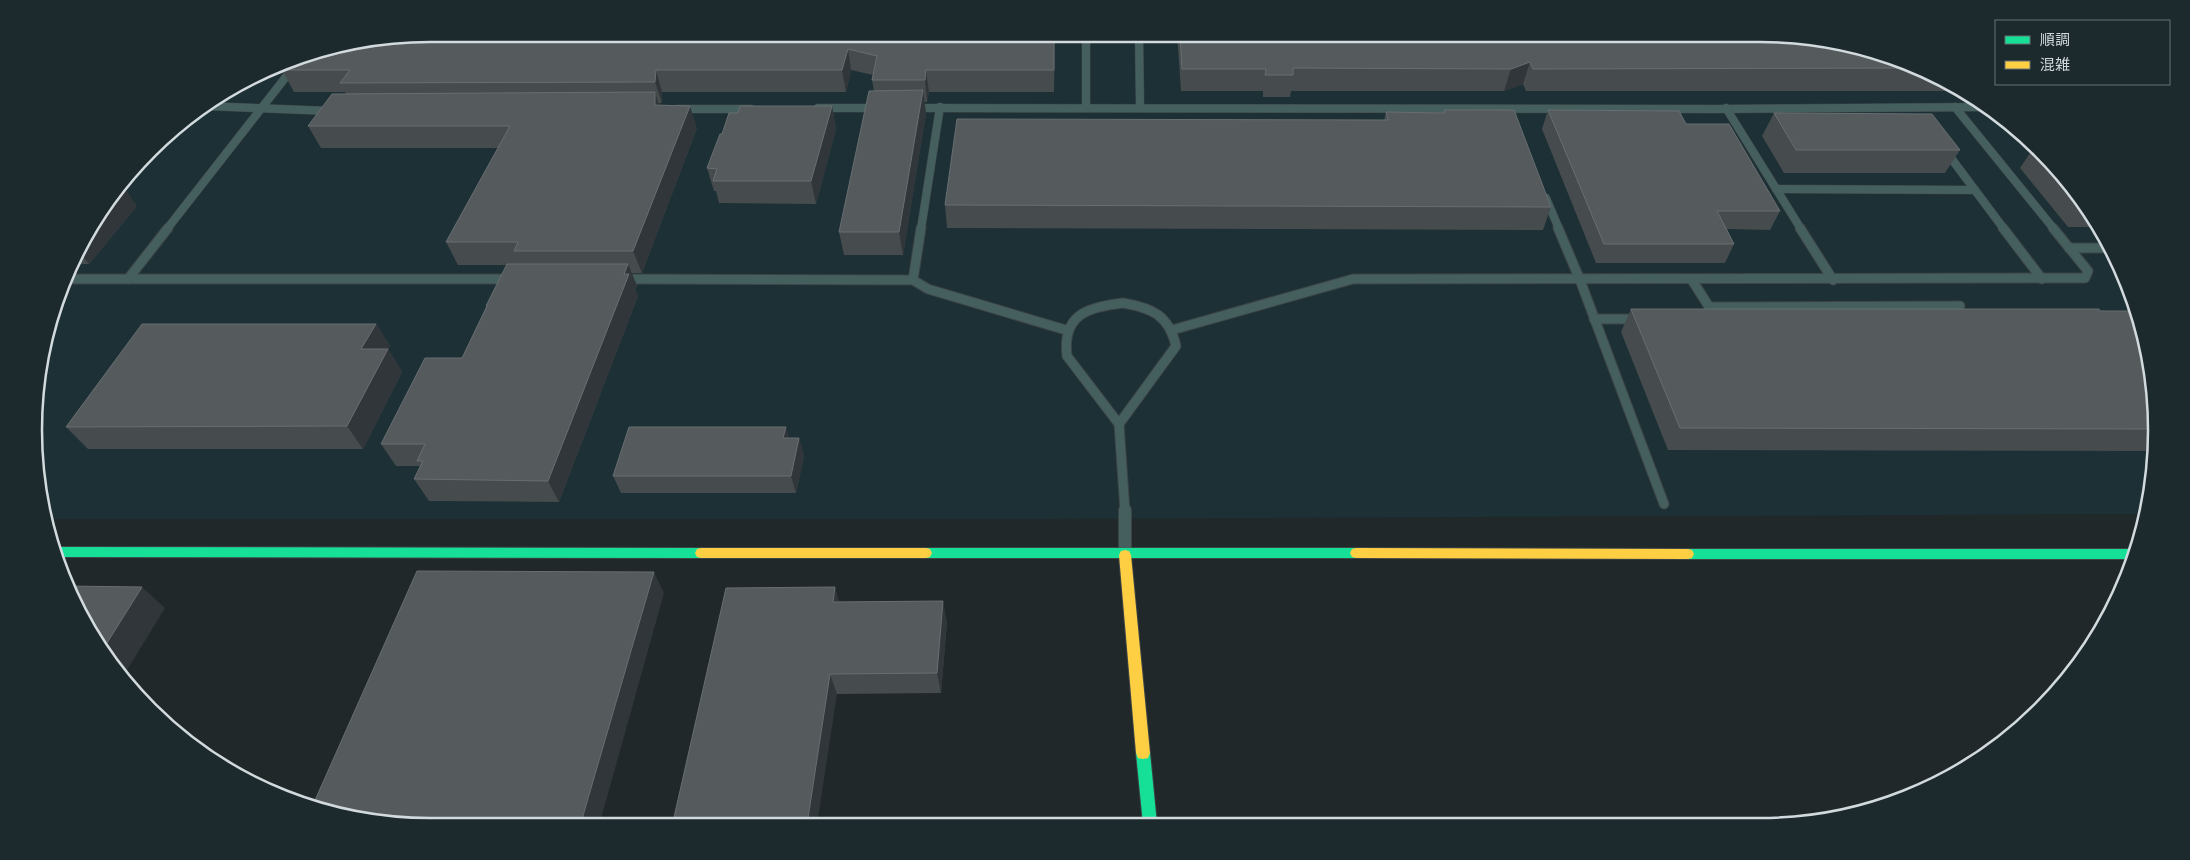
<svg xmlns="http://www.w3.org/2000/svg" width="2190" height="860" font-family="'Alegreya Sans','Noto Sans JP',sans-serif">
	<rect width="100%" height="100%" fill="#20282a"/>
	<path fill="#1c3035" d="M 430,34 L 1760,34 L 1936,75 L 2001,116 L 2058,169 L 2103,232 L 2135,303 L 2153,379 L 2155,456 L 2146,514 L 1050,519 L 45,519 L 41,508 L 37,378 L 55,303 L 87,232 L 169,132 L 232,87 L 302,55 Z"/>
	<g fill="none" stroke-linecap="round" stroke-linejoin="round">
		<defs>
			<g id="lane-far2">
				<path d="M 1086,34 L 1086,107"/>
				<path d="M 1139,34 L 1140,106"/>
				<path d="M 205,106 L 331,111"/>
				<path d="M 1955,107 L 2054,229"/>
				<path d="M 818,108 L 878,108"/>
				<path d="M 913,108 L 1718,109 L 1987,107"/>
				<path d="M 1726,108 L 1801,229"/>
				<path d="M 678,109 L 751,109"/>
				<path d="M 1945,150 L 2004,229"/>
				<path d="M 1776,189 L 1975,190"/>
				<path d="M 1546,198 L 1559,229"/>
				<path d="M 167,229 L 303,55"/>
				<path d="M 921,229 L 940,107"/>
			</g>
			<g id="lane-far1">
				<path d="M 1558,228 L 1580,280 L 1664,504"/>
				<path d="M 1800,228 L 1833,280"/>
				<path d="M 2003,228 L 2042,279"/>
				<path d="M 2069,248 L 2110,248"/>
				<path d="M 66,279 L 512,279"/>
				<path d="M 128,279 L 168,228"/>
				<path d="M 622,279 L 913,280 L 928,289 L 1066,330"/>
				<path d="M 913,280 L 921,228"/>
				<path d="M 1692,280 L 1713,313"/>
				<path d="M 1123,303 C 1152,308 1169,315 1176,346 L 1119,424 L 1067,356 C 1062,315 1087,307 1123,303 Z"/>
				<path d="M 1710,307 L 1960,306"/>
				<path d="M 1594,319 L 1638,319"/>
				<path d="M 1172,330 L 1353,279 L 2085,278 L 2088,271 L 2053,228"/>
				<path d="M 1119,424 L 1125,511"/>
			</g>
			<path id="lane" d="M 1125,510 L 1125,554"/>
			<g id="fast">
				<path d="M 54,547 L 701,548 L 705,549 L 707,553 L 705,557 L 701,558 L 56,557 Z"/>
				<path d="M 926,548 L 1356,548 L 1360,549 L 1362,553 L 1360,557 L 1356,558 L 926,558 L 922,557 L 920,553 L 922,549 Z"/>
				<path d="M 1688,549 L 2133,549 L 2135,550 L 2131,559 L 1688,559 L 1684,558 L 1682,554 L 1684,550 Z"/>
				<path d="M 1143,747 L 1148,748 L 1150,753 L 1157,824 L 1143,824 L 1136,753 L 1138,748 Z"/>
			</g>
			<g id="slow">
				<path d="M 701,548 L 926,548 L 930,549 L 932,553 L 930,557 L 926,558 L 701,558 L 697,557 L 695,553 L 697,549 Z"/>
				<path d="M 1356,548 L 1688,549 L 1692,550 L 1694,554 L 1692,558 L 1688,559 L 1356,558 L 1352,557 L 1350,553 L 1352,549 Z"/>
				<path d="M 1125,550 L 1129,551 L 1131,555 L 1150,753 L 1148,758 L 1143,759 L 1138,758 L 1136,753 L 1119,555 L 1121,551 Z"/>
			</g>
		</defs>
		<use href="#lane-far2" stroke="#3d4446" stroke-width="9"/>
		<use href="#lane-far1" stroke="#3d4446" stroke-width="11"/>
		<use href="#lane" stroke="#3d4446" stroke-width="14"/>
		<use href="#fast" stroke="#3d4446" stroke-width="2"/>
		<use href="#slow" stroke="#3d4446" stroke-width="2"/>
		<use href="#lane-far2" stroke="#455f5e" stroke-width="8"/>
		<use href="#lane-far1" stroke="#455f5e" stroke-width="9"/>
		<use href="#lane" stroke="#455f5e" stroke-width="12"/>
		<use href="#fast" fill="#16e098" fill-rule="evenodd"/>
		<use href="#slow" fill="#ffcf43" fill-rule="evenodd"/>
	</g>
	<g fill="#464b4e">
		<path d="M 430,34 L 1055,34 L 1054,92 L 929,92 L 927,102 L 924,102 L 926,113 L 903,255 L 844,255 L 839,232 L 874,91 L 872,80 L 873,75 L 851,70 L 846,92 L 662,92 L 662,103 L 659,103 L 659,106 L 697,128 L 642,273 L 632,273 L 637,286 L 635,290 L 638,296 L 559,502 L 429,501 L 414,479 L 420,466 L 396,466 L 381,444 L 462,358 L 487,308 L 486,306 L 507,265 L 458,265 L 446,242 L 498,148 L 321,148 L 308,126 L 346,94 L 345,92 L 294,92 L 282,70 Z"/>
		<path d="M 1177,34 L 1760,34 L 1863,47 L 1936,75 L 1961,91 L 1526,91 L 1523,84 L 1504,91 L 1291,91 L 1290,97 L 1263,97 L 1263,91 L 1181,91 Z"/>
		<path d="M 832,106 L 836,129 L 816,204 L 719,203 L 716,191 L 714,191 L 707,168 L 722,134 L 738,113 Z"/>
		<path d="M 1444,110 L 1551,207 L 1543,230 L 947,228 L 945,205 L 1384,120 L 1386,112 L 1444,113 Z"/>
		<path d="M 1548,110 L 1686,124 L 1780,211 L 1770,230 L 1727,229 L 1734,244 L 1725,263 L 1596,263 L 1542,129 Z"/>
		<path d="M 1774,113 L 1960,150 L 1945,173 L 1784,173 L 1762,136 Z"/>
		<path d="M 2032,150 L 2058,169 L 2103,232 L 2108,241 L 2104,241 L 2091,227 L 2068,227 L 2020,168 Z"/>
		<path d="M 137,206 L 89,264 L 72,264 L 87,232 Z"/>
		<path d="M 1631,309 L 2100,311 L 2153,379 L 2155,451 L 1668,450 L 1621,332 Z"/>
		<path d="M 376,324 L 390,346 L 388,349 L 402,372 L 363,449 L 88,449 L 66,427 Z"/>
		<path d="M 789,438 L 799,438 L 804,456 L 796,493 L 621,493 L 613,476 Z"/>
		<path d="M 840,602 L 947,622 L 941,693 L 837,694 L 672,826 Z"/>
	</g>
	<g fill="#303639">
		<path d="M 1054,34 L 1055,34 L 1054,92 Z"/>
		<path d="M 848,49 L 851,70 L 846,92 L 842,70 Z"/>
		<path d="M 1530,62 L 1523,84 L 1504,91 L 1511,69 Z"/>
		<path d="M 656,70 L 662,92 L 662,103 L 655,82 Z"/>
		<path d="M 926,70 L 929,92 L 927,102 L 925,80 Z"/>
		<path d="M 923,90 L 926,113 L 903,255 L 899,232 Z"/>
		<path d="M 655,92 L 662,114 L 655,105 Z"/>
		<path d="M 690,106 L 697,128 L 642,273 L 633,251 Z"/>
		<path d="M 832,106 L 836,129 L 816,204 L 811,181 Z"/>
		<path d="M 124,187 L 137,206 L 89,264 L 78,251 L 87,232 Z"/>
		<path d="M 628,264 L 637,286 L 635,290 L 638,296 L 559,502 L 548,481 Z"/>
		<path d="M 376,324 L 390,346 L 388,349 L 402,372 L 363,449 L 347,426 L 361,349 Z"/>
		<path d="M 786,427 L 791,445 L 783,438 Z"/>
		<path d="M 799,438 L 804,456 L 796,493 L 791,476 Z"/>
		<path d="M 654,572 L 664,593 L 599,826 L 580,826 Z"/>
		<path d="M 142,587 L 165,608 L 124,675 L 102,651 Z"/>
		<path d="M 835,587 L 841,608 L 833,602 Z"/>
		<path d="M 943,601 L 947,622 L 941,693 L 937,673 Z"/>
		<path d="M 830,674 L 837,694 L 817,825 L 807,825 Z"/>
	</g>
	<g fill="#555a5d" stroke="#686e71">
		<path d="M 430,34 L 1054,34 L 1054,70 L 926,70 L 925,80 L 872,80 L 877,56 L 848,49 L 842,70 L 656,70 L 655,82 L 340,83 L 350,70 L 282,70 L 289,61 L 302,55 Z"/>
		<path d="M 1180,34 L 1760,34 L 1863,47 L 1919,68 L 1533,69 L 1530,62 L 1511,69 L 1293,68 L 1293,75 L 1265,75 L 1266,69 L 1182,69 Z"/>
		<path d="M 923,90 L 899,232 L 839,232 L 869,91 Z"/>
		<path d="M 655,92 L 655,105 L 690,106 L 633,251 L 514,251 L 518,242 L 446,242 L 510,126 L 308,126 L 332,94 Z"/>
		<path d="M 740,106 L 832,106 L 811,181 L 713,181 L 717,169 L 707,168 L 720,134 L 722,134 L 729,113 L 738,113 Z"/>
		<path d="M 1444,110 L 1514,110 L 1551,207 L 945,205 L 957,119 L 1388,120 L 1386,112 L 1445,113 Z"/>
		<path d="M 1548,110 L 1679,111 L 1686,124 L 1729,124 L 1780,211 L 1717,211 L 1734,244 L 1604,244 Z"/>
		<path d="M 1774,113 L 1932,114 L 1960,150 L 1796,150 Z"/>
		<path d="M 2032,150 L 2038,150 L 2058,169 L 2087,209 L 2081,209 Z"/>
		<path d="M 507,264 L 628,264 L 624,274 L 629,274 L 548,481 L 414,479 L 423,461 L 417,461 L 425,444 L 381,444 L 425,358 L 462,358 L 487,306 L 486,306 Z"/>
		<path d="M 1631,309 L 2099,309 L 2100,311 L 2134,311 L 2139,318 L 2153,379 L 2154,429 L 1680,428 Z"/>
		<path d="M 142,324 L 376,324 L 361,349 L 388,349 L 347,426 L 66,427 Z"/>
		<path d="M 629,427 L 786,427 L 783,438 L 799,438 L 791,476 L 613,476 Z"/>
		<path d="M 417,571 L 654,572 L 580,826 L 430,826 L 327,813 L 312,807 Z"/>
		<path d="M 66,586 L 142,587 L 102,651 Z"/>
		<path d="M 835,587 L 833,602 L 943,601 L 937,673 L 830,674 L 807,825 L 672,826 L 726,588 Z"/>
	</g>
	<path d="M0 0H2190V860H0ZM430 42H1760A388 388 0 0 1 2148 430V430A388 388 0 0 1 1760 818H430A388 388 0 0 1 42 430V430A388 388 0 0 1 430 42Z" fill="#1c2a2e" fill-rule="evenodd"/>
	<path fill="none" stroke="#d2dadd" stroke-width="2.5" d="M430 42H1760A388 388 0 0 1 2148 430V430A388 388 0 0 1 1760 818H430A388 388 0 0 1 42 430V430A388 388 0 0 1 430 42Z"/>
	<rect x="1995" y="20" width="175" height="65" fill="#1c2a2e" stroke="#657074"/>
	<rect x="2005" y="36" width="25" height="8" fill="#16e098" stroke="#657074"/>
	<text x="2040" y="45" font-size="15" fill="#d2dadd">順調</text>
	<rect x="2005" y="61" width="25" height="8" fill="#ffcf43" stroke="#657074"/>
	<text x="2040" y="70" font-size="15" fill="#d2dadd">混雑</text>
</svg>
